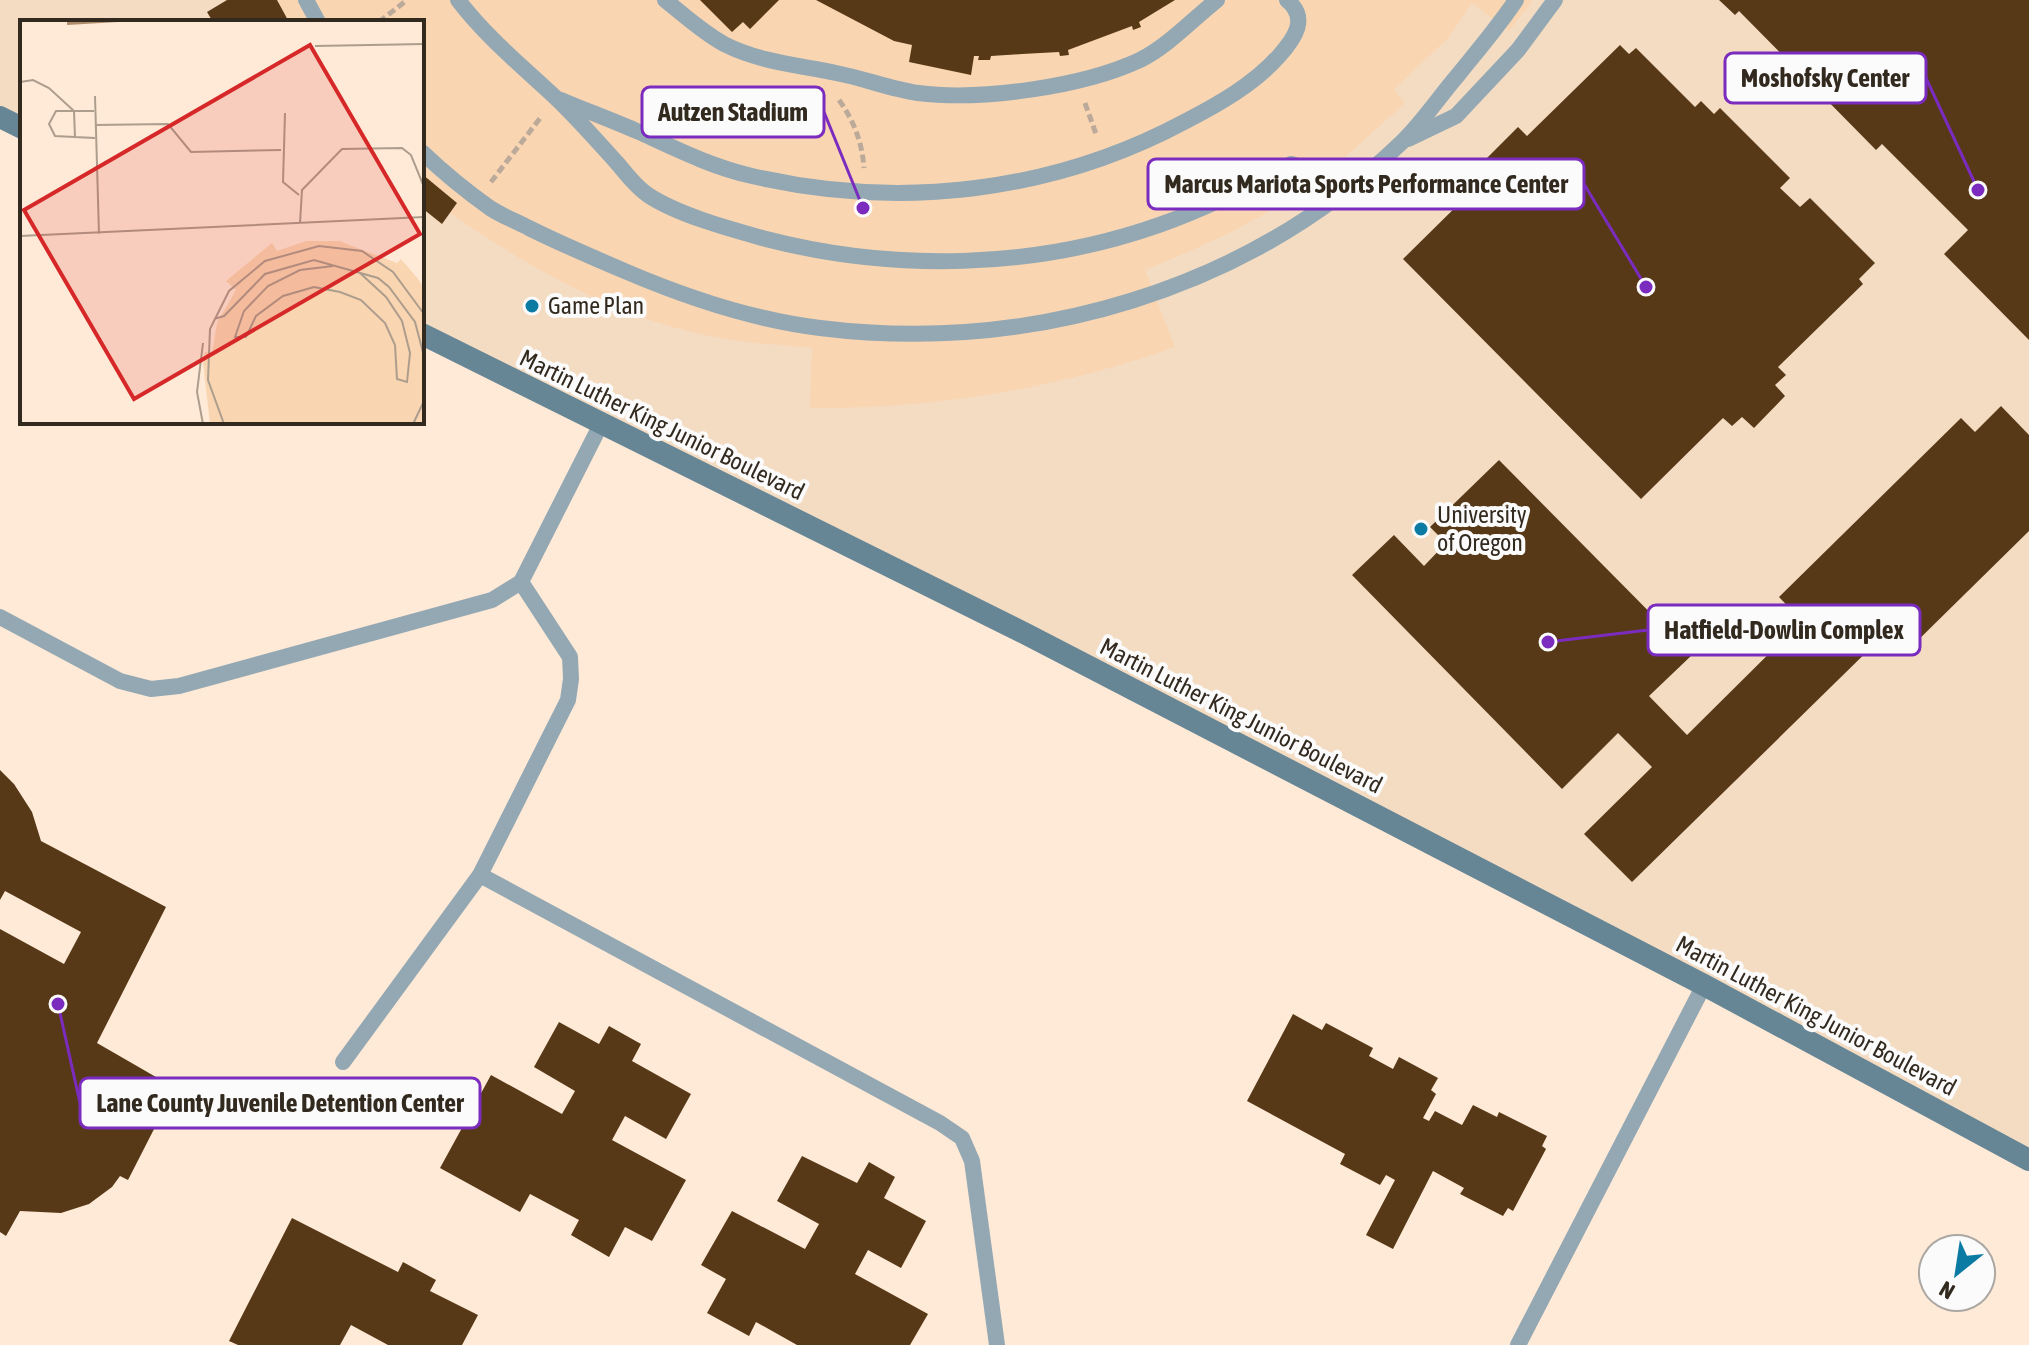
<svg xmlns="http://www.w3.org/2000/svg" width="2029" height="1345" font-family="'Asap Condensed',sans-serif">
	<rect width="100%" height="100%" fill="#ffead7"/>
	<path fill="#f4dcc3" d="M 0,0 L 2029,0 L 2029,1160 L 422,334 L 422,22 L 22,22 L 22,128 L 0,117 Z"/>
	<path fill="#fad5b1" d="M 277,0 L 1533,0 L 1509,31 L 1472,3 L 1449,37 L 1394,90 L 1405,103 C 1370,134 1335,169 1295,195 C 1249,226 1197,249 1145,270 L 1175,347 C 1056,389 936,409 810,408 L 812,348 C 781,345 750,343 720,338 C 621,320 532,270 450,213 L 457,203 L 422,174 L 422,22 L 289,22 Z"/>
	<g fill="#573917">
		<path d="M 227,0 L 277,0 L 289,22 L 213,22 L 207,12 Z"/>
		<path d="M 700,0 L 779,0 L 750,29 L 743,22 L 732,32 Z"/>
		<path d="M 816,0 L 1175,0 L 1139,22 L 1141,27 L 1133,30 L 1132,26 L 1068,50 L 1069,55 L 1060,56 L 1059,52 L 1022,54 L 991,56 L 990,60 L 978,60 L 979,56 L 974,56 L 971,75 L 909,62 L 912,45 L 894,41 Z"/>
		<path d="M 1719,0 L 2029,0 L 2029,340 L 1944,254 L 1968,230 L 1882,144 L 1876,150 L 1739,11 L 1735,15 Z"/>
		<path d="M 1620,45 L 1629,54 L 1636,48 L 1695,107 L 1701,101 L 1714,114 L 1720,108 L 1790,178 L 1780,188 L 1800,207 L 1810,198 L 1875,263 L 1859,279 L 1863,284 L 1778,367 L 1786,375 L 1775,385 L 1785,396 L 1754,428 L 1742,417 L 1732,426 L 1723,418 L 1641,499 L 1403,259 L 1475,188 L 1471,184 L 1491,164 L 1486,159 L 1518,127 L 1527,136 Z"/>
		<path d="M 422,174 L 457,203 L 442,224 L 422,208 Z"/>
		<path d="M 2001,406 L 2029,435 L 2029,531 L 1907,651 L 1887,632 L 1632,882 L 1584,834 L 1652,767 L 1618,733 L 1562,789 L 1352,575 L 1394,535 L 1424,566 L 1446,543 L 1430,527 L 1499,460 L 1692,655 L 1649,696 L 1687,735 L 1802,621 L 1779,597 L 1961,418 L 1975,432 Z"/>
		<path d="M 0,770 L 14,784 L 32,812 L 41,841 L 166,907 L 97,1043 L 175,1088 L 128,1180 L 120,1176 L 112,1187 L 89,1204 L 61,1213 L 20,1211 L 6,1236 L 0,1232 L 0,929 L 64,964 L 81,932 L 5,891 L 0,900 Z"/>
		<path d="M 1293,1014 L 1322,1030 L 1326,1023 L 1373,1048 L 1369,1056 L 1393,1069 L 1399,1057 L 1438,1078 L 1431,1090 L 1436,1094 L 1423,1118 L 1429,1121 L 1435,1111 L 1462,1125 L 1473,1105 L 1497,1117 L 1499,1112 L 1547,1136 L 1542,1146 L 1546,1149 L 1513,1211 L 1508,1208 L 1503,1216 L 1460,1194 L 1464,1188 L 1433,1171 L 1393,1249 L 1366,1235 L 1395,1180 L 1386,1175 L 1380,1185 L 1340,1164 L 1345,1154 L 1247,1101 Z"/>
		<path d="M 559,1022 L 599,1044 L 609,1026 L 641,1044 L 632,1061 L 691,1094 L 666,1139 L 625,1116 L 612,1140 L 686,1180 L 652,1241 L 625,1227 L 609,1257 L 571,1235 L 579,1220 L 530,1194 L 520,1212 L 440,1168 L 491,1075 L 562,1114 L 575,1091 L 534,1067 Z"/>
		<path d="M 802,1156 L 857,1183 L 869,1162 L 895,1177 L 884,1198 L 926,1221 L 901,1268 L 868,1250 L 855,1274 L 928,1314 L 910,1345 L 797,1345 L 756,1322 L 749,1336 L 707,1313 L 726,1279 L 701,1265 L 732,1211 L 805,1249 L 819,1224 L 777,1201 Z"/>
		<path d="M 292,1218 L 398,1272 L 403,1262 L 436,1280 L 430,1291 L 478,1315 L 462,1345 L 388,1345 L 351,1325 L 340,1345 L 238,1345 L 229,1341 Z"/>
	</g>
	<g fill="none" stroke-linecap="round" stroke-linejoin="round">
		<g stroke="#bbaa9a" stroke-width="5" stroke-dasharray="8 4" stroke-linecap="butt">
			<path d="M 379,22 L 407,0"/>
			<path d="M 839,100 C 854,121 862,142 864,168"/>
			<path d="M 1085,103 L 1096,134"/>
			<path d="M 491,182 L 541,117"/>
		</g>
		<g stroke="#93a8b3" stroke-width="16">
			<path d="M 306,0 L 318,22"/>
			<path d="M 458,0 C 487,38 522,66 556,98 C 578,119 598,142 618,164 C 627,175 636,187 648,195 C 678,215 730,229 766,239 C 894,272 1034,269 1159,225 C 1205,209 1248,187 1291,164 L 1354,182"/>
			<path d="M 665,0 C 684,15 702,32 724,44 C 759,62 798,65 836,73 C 863,78 890,89 918,93 C 981,101 1082,87 1140,60 C 1168,46 1192,20 1217,0"/>
			<path d="M 561,100 C 587,111 614,121 639,132 C 676,149 712,167 752,176 C 899,210 1052,193 1186,121 C 1219,104 1254,84 1279,56 C 1295,38 1309,18 1287,0"/>
			<path d="M 1408,139 L 1456,116 L 1518,50 L 1555,0"/>
			<path d="M 422,152 C 443,172 466,191 490,208 C 502,216 516,221 529,228 C 561,244 594,258 627,272 C 688,298 754,320 820,328 C 1030,354 1247,291 1401,143 C 1422,123 1439,97 1458,75 C 1478,50 1498,27 1516,0"/>
			<path d="M 0,617 L 120,681 L 151,689 L 179,686 L 492,600 L 521,582 L 601,424"/>
			<path d="M 480,875 L 940,1123 L 962,1138 L 972,1161 L 997,1345"/>
			<path d="M 343,1062 L 480,875 L 568,700 L 571,679 L 570,657 L 521,582"/>
			<path d="M 1518,1345 L 1704,985"/>
		</g>
		<g stroke="#668696" stroke-width="22">
			<path d="M 0,117 L 22,128"/>
			<path d="M 422,334 L 1026,634 L 1704,985 L 2029,1160"/>
		</g>
	</g>
	<g fill="#0c7ba4" stroke="#fbfbfb" stroke-width="3">
		<circle cx="532" cy="306" r="8"/>
		<circle cx="1421" cy="529" r="8"/>
	</g>
	<g text-anchor="middle" stroke-width="8" stroke-linejoin="round" paint-order="stroke">
		<g font-size="24" fill="#32291f" stroke="#fbfbfb" text-anchor="start">
			<text x="548" y="314">Game Plan</text>
			<text x="1437" y="523">University<tspan x="1437" dy="28">of Oregon</tspan></text>
		</g>
		<g font-size="24" fill="#32291f" stroke="#fbfbfb">
			<text transform="translate(662 425) rotate(26)" y="8">Martin Luther King Junior Boulevard</text>
			<text transform="translate(1241 716) rotate(27)" y="8">Martin Luther King Junior Boulevard</text>
			<text transform="translate(1816 1016) rotate(28)" y="8">Martin Luther King Junior Boulevard</text>
		</g>
	</g>
	<g transform="translate(20 20)">
		<rect width="404" height="404" fill="#ffead7"/>
		<path d="M 286,221 L 319,221 L 377,243 L 381,239 L 398,259 L 404,268 L 404,404 L 190,404 L 183,342 L 185,332 L 192,333 L 197,303 L 216,270 L 206,261 L 252,223 L 257,231 Z" fill="#fad5b1"/>
		<path fill="none" stroke="#af8c69" stroke-width="4" d="M 47,3 L 98,0"/>
		<path fill="none" stroke="#ad9d8d" stroke-width="2" d="M 295,26 L 404,24M 0,62 L 13,60 L 29,68 L 54,91M 75,76 L 79,214M 54,91 L 36,91 L 29,104 L 35,116 L 55,117M 74,91 L 54,91 L 55,117 L 75,118M 265,93 L 263,162 L 279,175M 75,105 L 148,104 L 171,132 L 261,130M 280,203 L 282,170 L 322,129 L 382,128 L 391,135 L 404,167M 0,216 L 404,197M 313,246 L 280,250 L 248,266 L 224,291 L 215,317 L 226,317 L 236,296 L 263,276 L 294,267 L 320,272 L 341,280 L 365,303 L 375,325 L 377,359 L 387,362 L 390,333 L 382,301 L 366,277 L 340,253M 194,299 L 204,296 L 245,254 L 294,240 L 358,258 L 369,267 L 395,302 L 404,336M 183,404 L 177,372 L 183,323M 204,404 L 188,360 L 190,309 L 209,271 L 245,241 L 299,226 L 342,231 L 373,252 L 404,294M 393,404 L 404,381"/>
		<path fill="#d62828" fill-opacity="0.15" stroke="#d62828" stroke-width="4" d="M 290,25 L 400,214 L 114,379 L 4,190 Z"/>
		<rect width="404" height="404" fill="none" stroke="#32291f" stroke-width="4"/>
	</g>
	<path fill="none" stroke="#7b2cbf" stroke-width="3" d="M1978 190L1926 78M863 208L824 112M1646 287L1584 184M1548 642L1648 630M58 1004L80 1103"/>
	<g fill="#7b2cbf" stroke="#fbfbfb" stroke-width="3">
		<circle cx="1978" cy="190" r="8"/>
		<circle cx="863" cy="208" r="8"/>
		<circle cx="1646" cy="287" r="8"/>
		<circle cx="1548" cy="642" r="8"/>
		<circle cx="58" cy="1004" r="8"/>
	</g>
	<g fill="#fbfbfb" stroke="#7b2cbf" stroke-width="3">
		<rect x="1725" y="53" width="201" height="50" rx="8"/>
		<rect x="642" y="87" width="182" height="50" rx="8"/>
		<rect x="1148" y="159" width="436" height="50" rx="8"/>
		<rect x="1648" y="605" width="272" height="50" rx="8"/>
		<rect x="80" y="1078" width="400" height="50" rx="8"/>
	</g>
	<g font-size="26" text-anchor="middle" font-weight="bold" fill="#32291f">
		<text x="1825" y="87">Moshofsky Center</text>
		<text x="733" y="121">Autzen Stadium</text>
		<text x="1366" y="193">Marcus Mariota Sports Performance Center</text>
		<text x="1784" y="639">Hatfield-Dowlin Complex</text>
		<text x="280" y="1112">Lane County Juvenile Detention Center</text>
	</g>
	<g transform="translate(1957 1273) rotate(210)"><circle r="38" fill="#fbfbfb" stroke="#aba7a3" stroke-width="2"/>
	<path d="M0-6L14 30L0 20L-14 30Z" fill="#0c7ba4"/>
	<text y="-12" font-size="22" font-weight="bold" text-anchor="middle" fill="#32291f">N</text>
	</g>
</svg>
